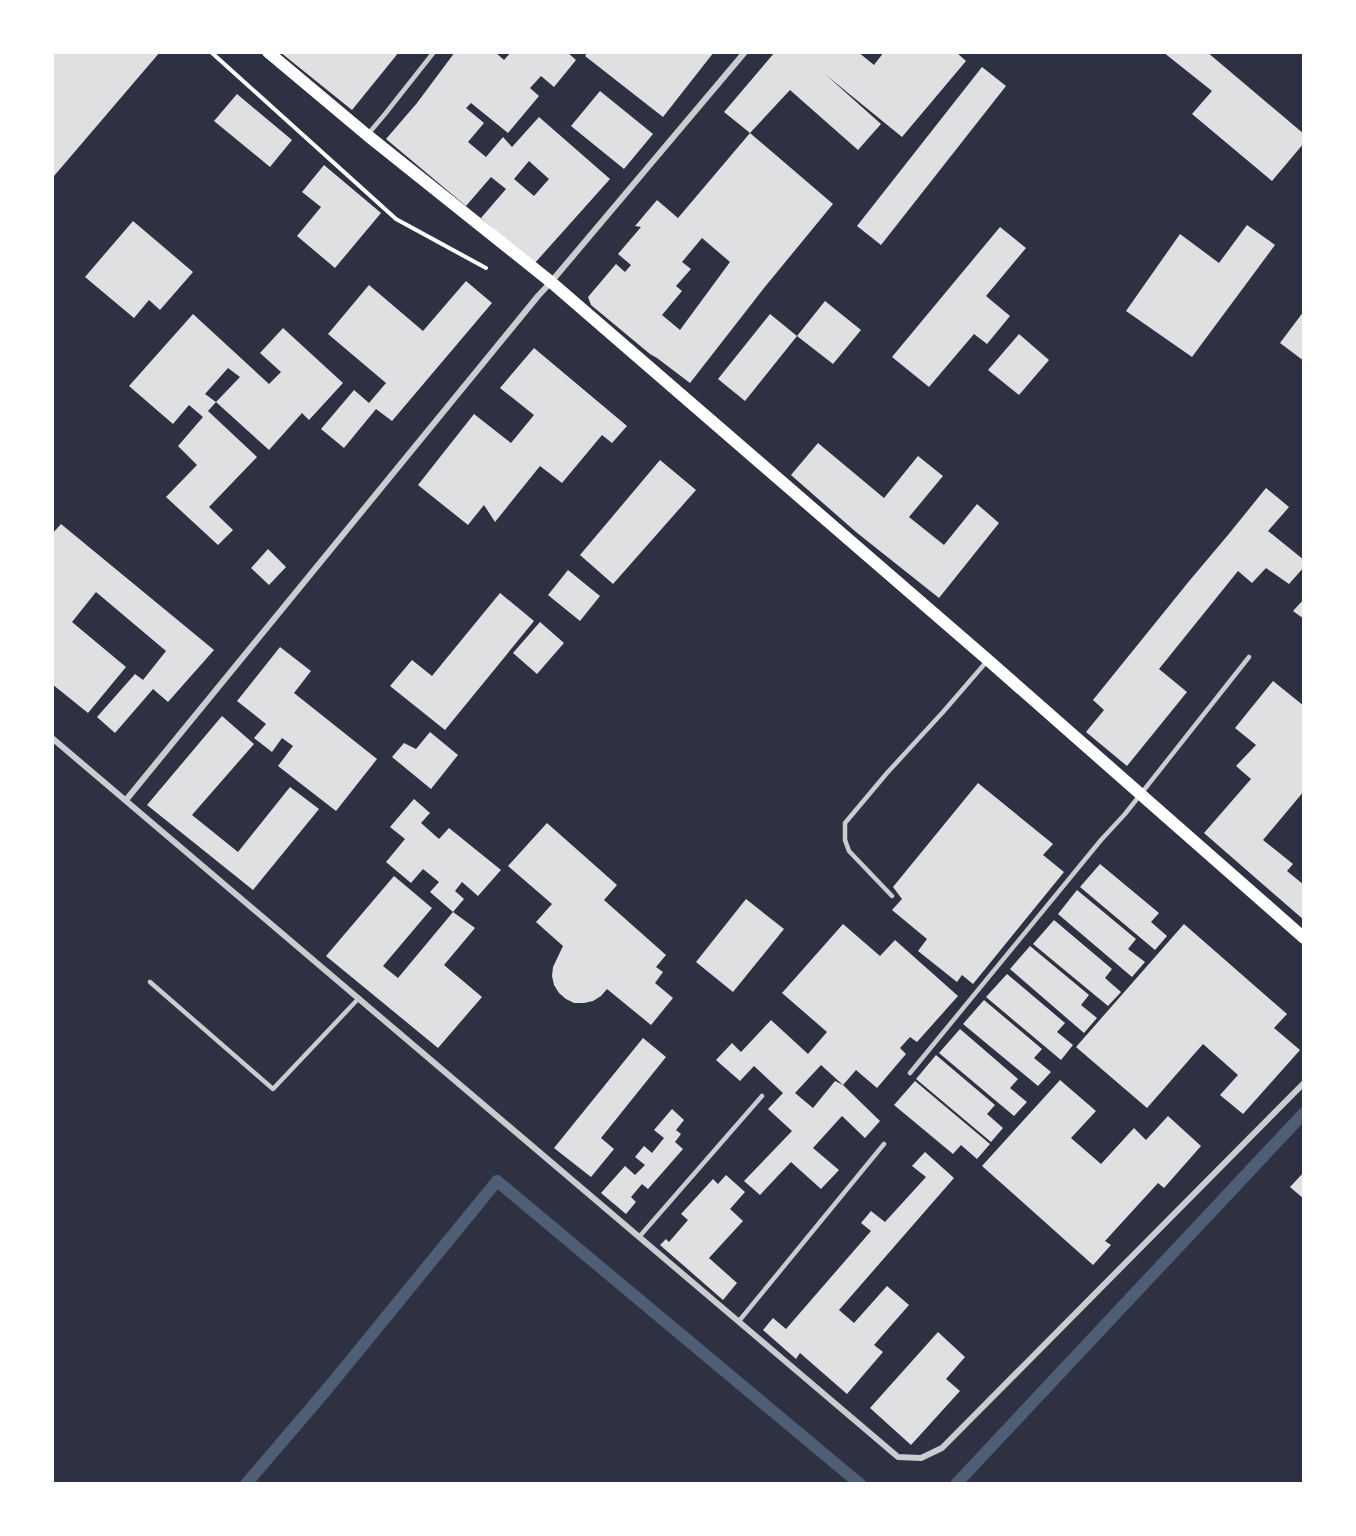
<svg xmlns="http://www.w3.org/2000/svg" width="1356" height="1536" font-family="'PT Sans',sans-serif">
	<rect width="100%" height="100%" fill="#2d3142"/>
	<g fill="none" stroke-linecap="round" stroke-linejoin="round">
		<g stroke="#4f5d75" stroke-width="12">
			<path d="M 246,1484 L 328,1388 L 497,1181 L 860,1484"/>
			<path d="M 956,1484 L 1304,1113"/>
		</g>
	</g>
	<g fill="#e0e0e3" fill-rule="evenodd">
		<path d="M 52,52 L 160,52 L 54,176 L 52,175 Z"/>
		<path d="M 280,52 L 399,52 L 352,110 Z"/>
		<path d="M 455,52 L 495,52 L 504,60 L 511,52 L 567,52 L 576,60 L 554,87 L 541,76 L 530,88 L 539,96 L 508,133 L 471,103 L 466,108 L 484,123 L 468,142 L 486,157 L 503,137 L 512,147 L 539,117 L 610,179 L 534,264 L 481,218 L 506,189 L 491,177 L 466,206 L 386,139 L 417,103 ZM 529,161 L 549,179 L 534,196 L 514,179 Z"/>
		<path d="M 588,52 L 714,52 L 663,117 L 585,56 Z"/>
		<path d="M 775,52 L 858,52 L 874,65 L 884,52 L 956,52 L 966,61 L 902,137 L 826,75 L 881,124 L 858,150 L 790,90 L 750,133 L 724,112 Z"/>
		<path d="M 1163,52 L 1207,52 L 1304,134 L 1304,143 L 1272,181 L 1192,114 L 1212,91 Z"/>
		<path d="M 982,67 L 1006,86 L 881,245 L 857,226 Z"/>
		<path d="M 600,91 L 653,134 L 624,169 L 571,126 Z"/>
		<path d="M 237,94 L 292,140 L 270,167 L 214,121 Z"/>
		<path d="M 750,133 L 833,204 L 764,288 L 690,383 L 657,358 L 650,354 L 591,305 L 588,297 L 616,264 L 625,272 L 631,265 L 618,254 L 641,227 L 635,226 L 657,200 L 678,218 ZM 702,238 L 730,262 L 680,330 L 662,315 L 682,291 L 676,286 L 691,269 L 682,262 Z"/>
		<path d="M 324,165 L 381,213 L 335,268 L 297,236 L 321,207 L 302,192 Z"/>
		<path d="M 133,221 L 193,272 L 160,310 L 149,300 L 134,318 L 85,277 Z"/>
		<path d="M 1247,225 L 1275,245 L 1192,357 L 1126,311 L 1180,234 L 1219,263 Z"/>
		<path d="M 1000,227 L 1026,248 L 986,296 L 1010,316 L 987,344 L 974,334 L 929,387 L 892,357 Z"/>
		<path d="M 466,281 L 492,303 L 392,421 L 376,409 L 344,448 L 321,429 L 354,390 L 369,403 L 386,383 L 328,334 L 369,285 L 423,331 Z"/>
		<path d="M 825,301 L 861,330 L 833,364 L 797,336 L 745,401 L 718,379 L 770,314 L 797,336 Z"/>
		<path d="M 1304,311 L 1304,361 L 1280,343 Z"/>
		<path d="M 193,314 L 269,384 L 281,372 L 260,353 L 283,328 L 343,383 L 309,420 L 302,413 L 269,450 L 216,402 L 208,411 L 257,457 L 209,507 L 233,530 L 218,545 L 166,497 L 197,465 L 178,446 L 203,417 L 189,405 L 173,424 L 129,386 ZM 228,368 L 240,377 L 216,402 L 205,394 Z"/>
		<path d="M 1019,334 L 1049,360 L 1019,395 L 988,370 Z"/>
		<path d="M 534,348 L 627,426 L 612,443 L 602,435 L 562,483 L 540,466 L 495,522 L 484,505 L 468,525 L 418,485 L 474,414 L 511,443 L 534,415 L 500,388 Z"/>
		<path d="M 818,443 L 884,498 L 918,456 L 943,476 L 909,517 L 944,545 L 977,504 L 999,523 L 939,598 L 856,532 L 791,475 Z"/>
		<path d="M 660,460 L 696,490 L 613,584 L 580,555 Z"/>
		<path d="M 1266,488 L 1289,507 L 1268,531 L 1304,560 L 1304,567 L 1289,584 L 1266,568 L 1252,583 L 1238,571 L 1159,669 L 1187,692 L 1127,766 L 1086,732 L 1104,710 L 1093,700 L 1190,580 L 1228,535 Z"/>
		<path d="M 61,524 L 214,650 L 168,702 L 153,689 L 115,733 L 97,717 L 135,674 L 143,680 L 166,651 L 96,592 L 72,622 L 126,667 L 88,713 L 52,684 L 52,534 Z"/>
		<path d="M 268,549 L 286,567 L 269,585 L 251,568 Z"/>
		<path d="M 568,570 L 600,596 L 580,621 L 548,595 Z"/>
		<path d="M 500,593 L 534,621 L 445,730 L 390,686 L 412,660 L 432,676 Z"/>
		<path d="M 1304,599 L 1304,619 L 1293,611 Z"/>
		<path d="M 540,622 L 564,643 L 537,674 L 513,653 Z"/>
		<path d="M 280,647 L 311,671 L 294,693 L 377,759 L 336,811 L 278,766 L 293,746 L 282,738 L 272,752 L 254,738 L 266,724 L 237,701 Z"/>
		<path d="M 1273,681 L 1304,706 L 1304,791 L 1263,840 L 1293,864 L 1287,871 L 1304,885 L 1304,920 L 1204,833 L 1251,779 L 1236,766 L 1256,745 L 1235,728 Z"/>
		<path d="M 222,716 L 254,744 L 192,815 L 238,852 L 290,787 L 319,809 L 253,890 L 147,805 Z"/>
		<path d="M 430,732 L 458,755 L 431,789 L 392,757 L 404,743 L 416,749 Z"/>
		<path d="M 978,783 L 1053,844 L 1043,855 L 1064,872 L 973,984 L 962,975 L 957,982 L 918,951 L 927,939 L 892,910 L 902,899 L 893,887 Z"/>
		<path d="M 414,799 L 430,813 L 421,823 L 439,839 L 449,828 L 501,870 L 478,896 L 462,882 L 455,891 L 464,899 L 453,912 L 430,892 L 439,882 L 423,869 L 411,883 L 386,862 L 405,839 L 390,827 Z"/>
		<path d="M 547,823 L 617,885 L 604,900 L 666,955 L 656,967 L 663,972 L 655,983 L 673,998 L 651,1025 L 607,989 L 601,996 L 593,1001 L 584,1003 L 574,1003 L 566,999 L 559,993 L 554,985 L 552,976 L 553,967 L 563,946 L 536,922 L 552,904 L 508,866 Z"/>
		<path d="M 1100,864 L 1159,913 L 1151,922 L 1167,936 L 1155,950 L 1080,887 Z"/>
		<path d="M 394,876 L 432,908 L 383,966 L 398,978 L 453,912 L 475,928 L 444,965 L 482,997 L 438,1048 L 326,956 Z"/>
		<path d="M 1077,890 L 1136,939 L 1128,949 L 1145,962 L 1132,977 L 1058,914 Z"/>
		<path d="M 746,899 L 784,929 L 733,992 L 696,962 Z"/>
		<path d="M 1054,920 L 1112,969 L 1105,978 L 1121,992 L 1108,1006 L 1033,944 Z"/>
		<path d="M 843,924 L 880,956 L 895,940 L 958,996 L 917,1042 L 910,1037 L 900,1048 L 906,1054 L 877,1088 L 856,1070 L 843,1085 L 880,1121 L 865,1138 L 842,1116 L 813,1148 L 839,1170 L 821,1189 L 791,1162 L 760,1195 L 744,1181 L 792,1131 L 768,1109 L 783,1093 L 754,1066 L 740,1081 L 716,1060 L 732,1043 L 741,1052 L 771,1020 L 808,1054 L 827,1032 L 782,993 ZM 821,1065 L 843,1085 L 835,1081 L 813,1108 L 795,1093 Z"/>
		<path d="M 1184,924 L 1287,1014 L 1274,1028 L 1300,1050 L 1243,1114 L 1220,1095 L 1238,1075 L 1203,1044 L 1147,1108 L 1076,1047 Z"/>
		<path d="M 1030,946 L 1089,995 L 1081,1005 L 1097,1018 L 1084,1033 L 1010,969 Z"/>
		<path d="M 1007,974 L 1065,1023 L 1057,1032 L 1073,1045 L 1061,1060 L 986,997 Z"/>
		<path d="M 984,1000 L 1042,1049 L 1034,1058 L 1051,1072 L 1038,1086 L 963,1024 Z"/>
		<path d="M 960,1029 L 1018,1079 L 1010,1088 L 1027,1102 L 1014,1116 L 939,1053 Z"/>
		<path d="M 643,1038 L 666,1057 L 601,1138 L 614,1149 L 591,1177 L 554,1148 Z"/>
		<path d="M 936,1055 L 995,1105 L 987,1114 L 1003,1128 L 991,1142 L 916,1079 Z"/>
		<path d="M 1060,1080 L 1096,1111 L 1071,1138 L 1101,1164 L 1134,1128 L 1146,1140 L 1168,1116 L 1201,1146 L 1164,1188 L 1158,1183 L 1105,1241 L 1111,1245 L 1093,1265 L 982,1166 Z"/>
		<path d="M 915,1081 L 990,1144 L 977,1159 L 961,1145 L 953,1154 L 894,1105 Z"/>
		<path d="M 672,1109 L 684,1120 L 676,1130 L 681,1134 L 675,1142 L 683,1149 L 648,1189 L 642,1184 L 631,1197 L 636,1202 L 626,1214 L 601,1193 L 625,1166 L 635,1175 L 645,1165 L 635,1157 L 644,1146 L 652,1153 L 664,1138 L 654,1130 Z"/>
		<path d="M 925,1152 L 954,1178 L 839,1310 L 854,1323 L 887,1286 L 909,1305 L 874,1345 L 883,1352 L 847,1394 L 800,1353 L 796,1359 L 763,1330 L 773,1318 L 786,1329 L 871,1231 L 861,1223 L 871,1211 L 885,1222 L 926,1177 L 912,1166 Z"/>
		<path d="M 1304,1172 L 1304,1199 L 1290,1187 Z"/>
		<path d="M 726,1175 L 745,1192 L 730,1209 L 743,1221 L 709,1258 L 737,1283 L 723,1300 L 660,1245 L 666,1239 L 669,1242 L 688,1220 L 681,1214 L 713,1179 L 718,1184 Z"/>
		<path d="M 938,1332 L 965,1357 L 946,1379 L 960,1391 L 911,1445 L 870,1408 Z"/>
	</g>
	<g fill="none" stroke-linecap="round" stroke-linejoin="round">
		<path stroke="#fff" stroke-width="4" d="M 211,52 L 396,219 L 486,268"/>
		<g stroke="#caccd0" stroke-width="4.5">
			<path d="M 369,133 L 385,114 L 434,52"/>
			<path d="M 892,896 L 849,851 L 845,840 L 845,823 L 887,773 L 943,712 L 988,660"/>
			<path d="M 150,982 L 273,1089 L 359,998"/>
			<path d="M 910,1073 L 1101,840 L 1125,814 L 1249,657"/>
			<path d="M 639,1237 L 762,1096"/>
			<path d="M 739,1321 L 884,1144"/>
		</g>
		<g stroke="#caccd0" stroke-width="6">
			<path d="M 52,738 L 898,1457 L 921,1458 L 942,1448 L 1304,1083"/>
			<path d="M 126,800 L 538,296 L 551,282 L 745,52"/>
		</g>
		<path stroke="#fff" stroke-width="12" d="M 268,52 L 367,135 L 551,282 L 988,660 L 1304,938"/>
	</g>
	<rect width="1356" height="1536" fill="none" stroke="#ffffff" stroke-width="108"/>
</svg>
